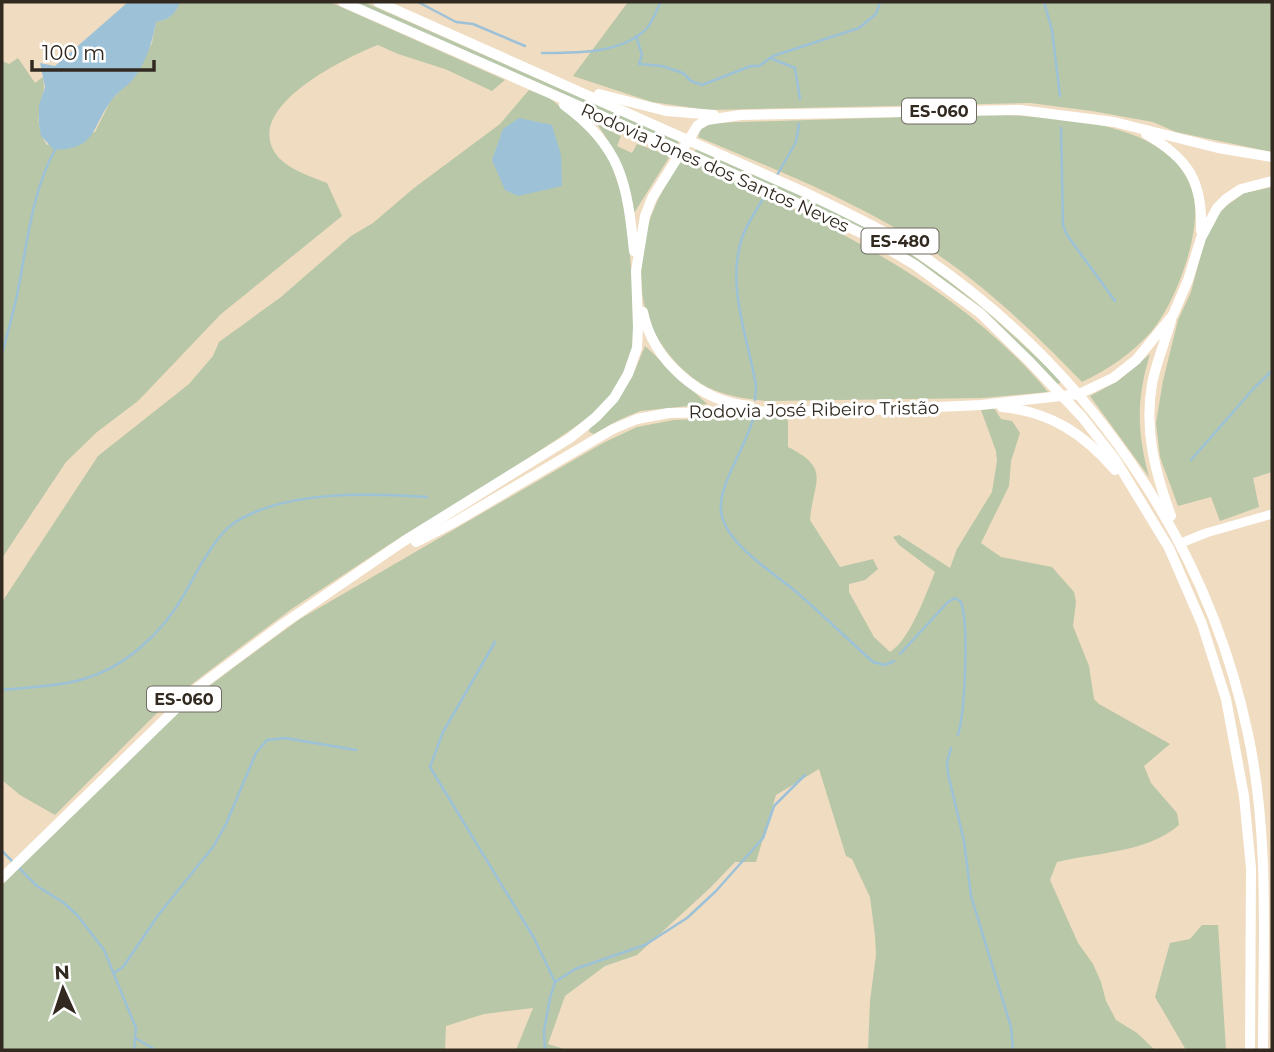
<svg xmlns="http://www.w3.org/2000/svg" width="1274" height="1052" font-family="Montserrat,sans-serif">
	<rect width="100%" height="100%" fill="#f0dcc0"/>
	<g fill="#b7c7a8">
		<path d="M 180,2 L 330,2 L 505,80 L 492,91 L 445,69 L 398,54 L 378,45 C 344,58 237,110 279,158 C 292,171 310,176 327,183 L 342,216 L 221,314 L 138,401 L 97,432 L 66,462 L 2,558 L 2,61 L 9,64 L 18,58 L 35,83 L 43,77 C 48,102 28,117 47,145 L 95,132 L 111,100 L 134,78 L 152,43 L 156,22 C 170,19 175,14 180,2 Z"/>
		<path d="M 352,2 L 364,2 L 679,141 L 677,145 Z"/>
		<path d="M 628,2 L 1272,2 L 1272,152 L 1176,132 L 1153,122 L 1092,111 L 1030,103 L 708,110 L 652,102 L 573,76 Z"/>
		<path d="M 529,90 L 548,97 L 587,128 L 610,161 L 625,203 L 634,300 L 633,348 L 618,387 L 587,419 L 493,482 L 390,544 L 293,608 L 230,655 L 167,703 L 55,815 L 20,795 L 2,780 L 2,602 L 98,456 L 189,384 L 213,356 L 219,342 L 281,297 L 351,236 L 373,223 L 414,188 L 500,124 Z"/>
		<path d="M 997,114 C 1051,119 1115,118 1162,150 C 1178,161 1190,178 1194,198 C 1201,235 1175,304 1151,332 C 1131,354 1109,369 1082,382 C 1028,326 970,271 902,232 C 838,194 767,166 698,137 L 700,130 L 712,123 Z"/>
		<path d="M 597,124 L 621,136 L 617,146 L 632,153 L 637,144 L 670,156 L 634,213 C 628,180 617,152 597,124 Z"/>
		<path d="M 696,149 C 753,175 812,198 867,228 C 940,267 1001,322 1060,380 L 1060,383 L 1057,384 L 917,263 L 694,153 Z"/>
		<path d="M 689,158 C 819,222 953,278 1048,392 L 982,398 L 766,401 C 748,399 731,397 714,390 C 685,379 654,342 646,312 C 639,288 640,257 646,232 C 653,206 666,184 679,160 Z"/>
		<path d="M 1272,187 L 1272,472 L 1253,478 L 1259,507 L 1220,521 L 1211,497 L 1178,506 L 1160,457 L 1156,423 L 1163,381 L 1178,320 L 1191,292 L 1208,227 L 1213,220 L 1225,207 L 1244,193 Z"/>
		<path d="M 645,346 L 707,404 L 640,411 L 621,419 L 594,434 L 589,432 L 590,427 L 635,370 Z"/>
		<path d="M 1150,354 C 1136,400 1137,431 1149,477 L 1090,396 L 1118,381 Z"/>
		<path d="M 994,408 L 1001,419 L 1012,421 L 1020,433 L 1011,461 L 1009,486 L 981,543 L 1001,557 L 1052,567 L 1074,592 L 1076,602 L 1073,626 L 1089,666 L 1094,699 L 1099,704 L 1170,744 L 1144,766 L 1151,783 L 1177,813 L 1179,825 C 1146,853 1098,852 1057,862 L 1050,880 L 1078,943 L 1093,964 L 1101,982 L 1106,1001 L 1116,1020 L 1137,1033 L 1155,1050 L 868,1050 L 870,1001 L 876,955 L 875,936 L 870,897 L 852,859 L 846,856 L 819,769 L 776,795 L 756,862 L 735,862 L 710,888 L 637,955 L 605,966 L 565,996 L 548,1044 L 567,1050 L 516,1050 L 533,1008 L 484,1014 L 446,1026 L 445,1050 L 2,1050 L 2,885 L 175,712 L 237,665 L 300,619 L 603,443 L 637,427 L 674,420 L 777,416 L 788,420 L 788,447 C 832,469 813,481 810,520 L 840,567 L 873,559 L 878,569 L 865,580 L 849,584 L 849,592 L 874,637 L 890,652 C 910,640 926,594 935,572 L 899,545 L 893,537 L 899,535 L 950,568 L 957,549 L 992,492 L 997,461 L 996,451 L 981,410 Z"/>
		<path d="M 1202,925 L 1218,925 L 1226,1050 L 1186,1050 L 1155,997 L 1170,943 L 1190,939 Z"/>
	</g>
	<g fill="#9dc2d8">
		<path d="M 128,2 L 180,2 C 175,15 170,19 156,22 C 153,41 146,62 134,78 C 128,86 117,92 111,101 C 91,128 97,149 54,150 L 41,136 L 39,125 L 39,105 L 45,87 L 40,63 L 55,66 Z"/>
		<path d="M 519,118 L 552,125 L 561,155 L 562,186 L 518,196 L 505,190 L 492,160 L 503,129 Z"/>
	</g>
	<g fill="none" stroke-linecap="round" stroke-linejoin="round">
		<g stroke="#9dc2d8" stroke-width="2.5">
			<path d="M 418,2 L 456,22 L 473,24 L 525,46"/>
			<path d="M 1044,2 L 1052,30 L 1060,96"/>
			<path d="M 636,36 L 642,55 L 639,64 L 662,66 L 683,73 L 691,81 L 702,85 L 751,66 L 759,66 L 773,56 L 859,28 L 876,14 L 880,2"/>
			<path d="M 542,53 C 576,53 624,54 648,27 C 653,20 657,9 661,2"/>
			<path d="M 770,58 L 795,68 L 800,99"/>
			<path d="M 1061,128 L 1063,225 L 1067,235 L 1115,301"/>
			<path d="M 776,177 L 796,142 L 799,124"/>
			<path d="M 2,354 C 7,334 13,315 17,295 C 27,247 31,192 56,148"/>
			<path d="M 755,400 L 756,386 C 748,337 725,284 743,235 C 749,220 759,206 767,192"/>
			<path d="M 753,419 C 746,445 723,479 721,503 C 717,539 770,570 794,590 C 821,613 846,638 873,662 L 885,665 L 894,661"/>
			<path d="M 1191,460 L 1255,387 L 1272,371"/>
			<path d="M 495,642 L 443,732 L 430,767 L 534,938 L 555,982"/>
			<path d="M 900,654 L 948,602 L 955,598 L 961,602 C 969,625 965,712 958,735"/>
			<path d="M 2,690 C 26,687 52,687 76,681 C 123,670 162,634 185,593 C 196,573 215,536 234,523 C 285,490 368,493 427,497"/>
			<path d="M 951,748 L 947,762 L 948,774 L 964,841 L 971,896 L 1011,1027 L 1013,1050"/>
			<path d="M 2,851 L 13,862"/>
			<path d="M 18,867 L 37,886 L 64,903 L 77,915 L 104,950 L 136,1028 L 134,1050"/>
			<path d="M 114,973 L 123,967 L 159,914 L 213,847 L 226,824 L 256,753 L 267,740 L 285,738 L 356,750"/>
			<path d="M 135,1038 L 156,1050"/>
			<path d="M 545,1050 L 544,1031 L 550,998 L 555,982 L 575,969 L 645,945 L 687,918 L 716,891 L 763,838 L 774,806 L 805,775"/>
		</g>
		<path stroke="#fff" stroke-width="9" d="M 1181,543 L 1206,533 L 1272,514"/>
		<g stroke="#fff" stroke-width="10">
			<path d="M 343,2 L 763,187 L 863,234 L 915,265 L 980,313 L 1028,360 L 1082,417 L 1115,459 L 1169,548 L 1202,624 L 1226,699 L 1244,796 L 1251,868 L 1250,1050"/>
			<path d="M 378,2 L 802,191 C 843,211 885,230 923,256 C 1087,368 1207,539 1248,734 C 1270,837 1263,946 1263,1050"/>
			<path d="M 599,94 L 666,111 L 714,115"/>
			<path d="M 564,105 C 622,147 627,184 634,251"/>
			<path d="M 1146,134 C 1189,159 1203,182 1201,231"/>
			<path d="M 643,312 C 653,361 700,402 750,406"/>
			<path d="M 1002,407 C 1051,412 1084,434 1115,470"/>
			<path d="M 1171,516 C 1155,472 1144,431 1152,384 C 1156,363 1165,342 1171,321"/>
			<path d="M 416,542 L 455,522 L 613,429 L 637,419 L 669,413 L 873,410 L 981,405 L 1079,394 L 1113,378 L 1136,360 L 1173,315 L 1188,280 L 1201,238 L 1217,208 L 1226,199 L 1241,189 L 1272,181"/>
			<path d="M 2,878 L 197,688 L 283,624 L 404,541 L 570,438 L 596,417 L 614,398 L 628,374 L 637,348 L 638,327 L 636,271 L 645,216 L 652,198 L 698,125 L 707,120 L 741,115 L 1020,110 L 1114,122 L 1218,148 L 1272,157"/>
		</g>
	</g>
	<g text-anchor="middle" stroke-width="6" stroke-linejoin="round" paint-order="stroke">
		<g fill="#fff" stroke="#706a63" stroke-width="2">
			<rect x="902" y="98.5" width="74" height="25" rx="5"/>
			<rect x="861.5" y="228.5" width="77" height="25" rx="5"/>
			<rect x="147" y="686.5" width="74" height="25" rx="5"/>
		</g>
		<g font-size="16" font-weight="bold" fill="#322a20">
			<text x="939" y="117">ES-060</text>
			<text x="900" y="247">ES-480</text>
			<text x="184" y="705">ES-060</text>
		</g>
		<g font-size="18" fill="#322a20" stroke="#fff">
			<text transform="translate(715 168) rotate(24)" y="6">Rodovia Jones dos Santos Neves</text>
			<text transform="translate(814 410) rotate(-1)" y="6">Rodovia José Ribeiro Tristão</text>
		</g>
	</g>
	<rect width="1274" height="1052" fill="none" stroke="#322a20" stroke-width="7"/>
	<g transform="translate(63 989) rotate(357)" stroke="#ffffff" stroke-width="5" paint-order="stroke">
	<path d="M0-5L12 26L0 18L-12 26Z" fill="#322a20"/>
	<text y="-10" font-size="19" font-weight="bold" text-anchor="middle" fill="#322a20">N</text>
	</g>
	<path d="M32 60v10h122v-10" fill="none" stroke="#322a20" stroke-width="3.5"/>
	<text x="42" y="60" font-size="21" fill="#322a20" stroke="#ffffff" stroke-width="5" paint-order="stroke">100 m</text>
</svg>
